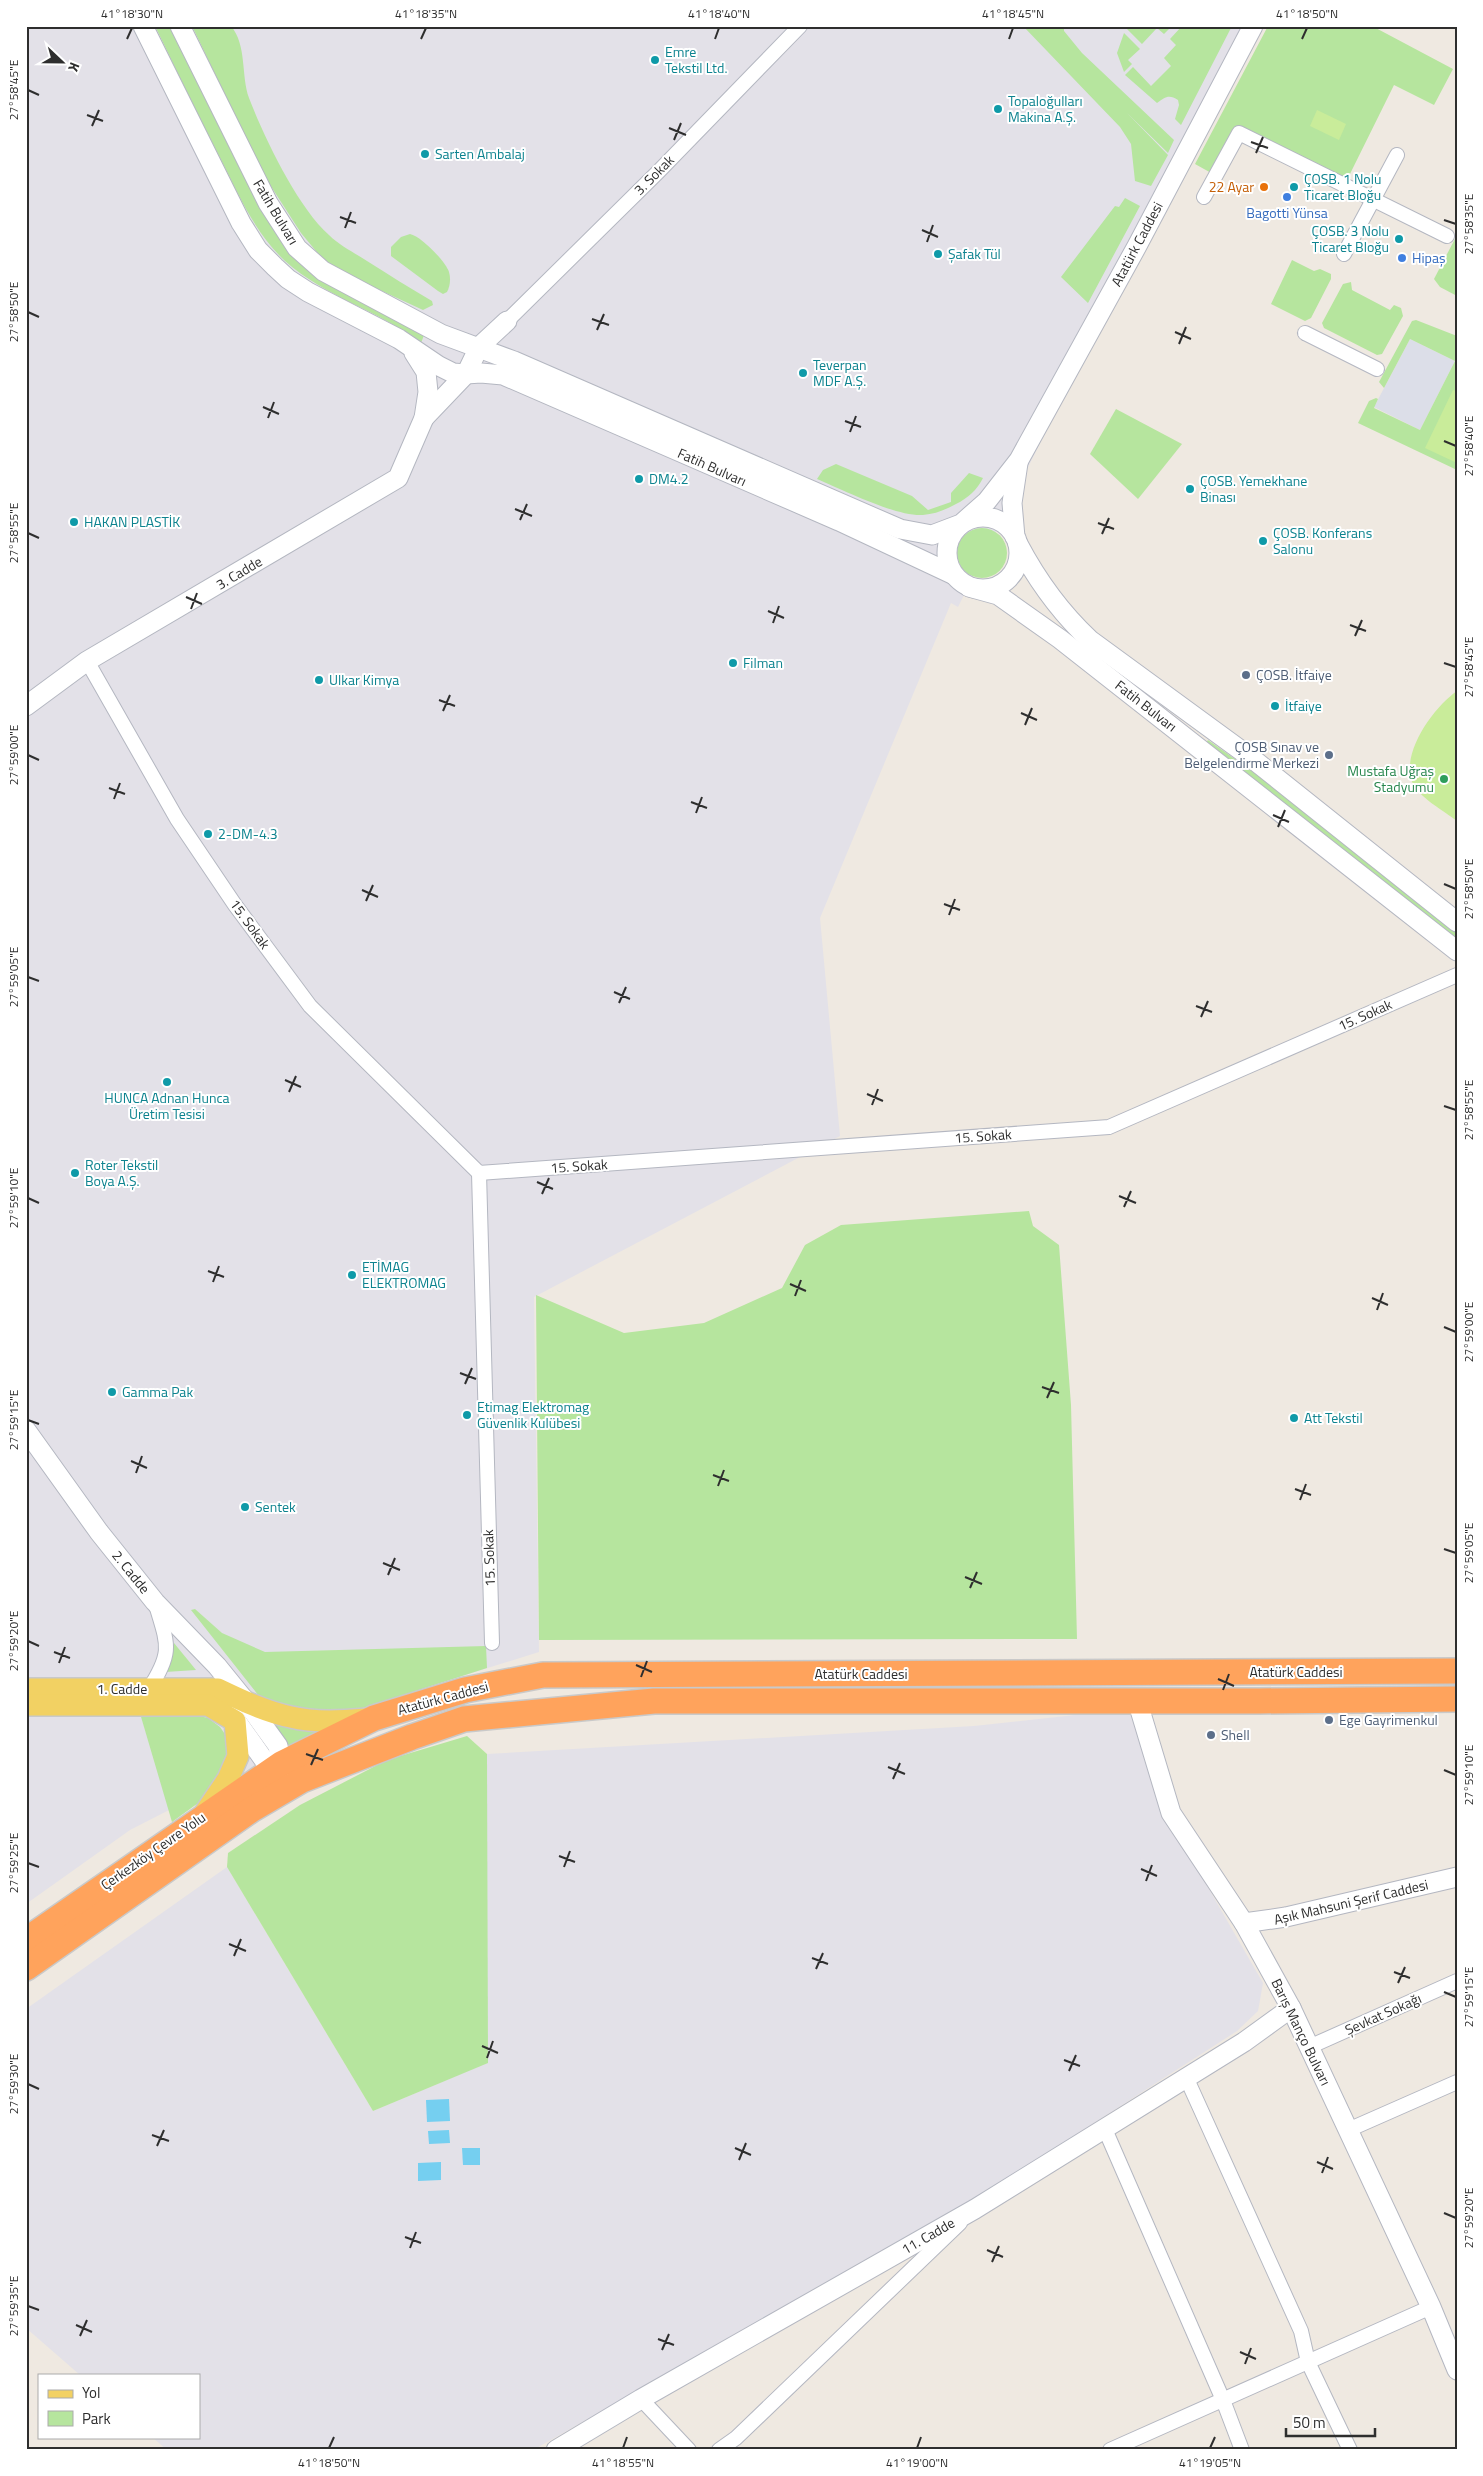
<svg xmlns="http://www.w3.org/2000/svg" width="1483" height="2476" font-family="'Titillium Web',sans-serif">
	<rect width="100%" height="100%" fill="#efe9e1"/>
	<g fill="#e3e1e8">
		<path d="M 26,26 L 1249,26 L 958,607 L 951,603 L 820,918 L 840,1136 L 534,1297 L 539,1652 L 382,1701 L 130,1830 L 26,1904 Z"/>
		<path d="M 1130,1709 L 1164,1811 L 1263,1983 L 1258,2011 L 1237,2031 L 973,2201 L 533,2450 L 167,2450 L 152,2437 L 199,2437 L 199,2375 L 80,2375 L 26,2328 L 26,2009 L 227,1867 L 373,2111 L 487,2063 L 487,1754 L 974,1726 Z"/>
	</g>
	<path fill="#dcdee8" d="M 1410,339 L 1455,361 L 1420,430 L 1374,407 Z"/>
	<g fill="#b6e59e">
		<path d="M 155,26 L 173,26 L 274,226 L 426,330 L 421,343 C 378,310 325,297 285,261 C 256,234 239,196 222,162 C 199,117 177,72 155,26 Z"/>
		<path d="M 192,26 L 231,26 C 247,45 241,76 249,98 C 265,139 297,206 329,235 C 340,246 355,253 367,261 C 389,275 410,288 432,301 L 433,305 L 423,310 L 343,273 L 321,257 L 301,233 L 263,174 Z"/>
		<path d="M 1023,26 L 1064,26 L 1064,31 L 1082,53 L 1174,140 L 1168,153 L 1127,113 L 1168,155 L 1151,186 L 1135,181 L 1131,144 L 1120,127 Z"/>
		<path d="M 1130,26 L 1172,26 L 1164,34 L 1157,28 L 1142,44 L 1127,29 Z"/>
		<path d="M 1182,26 L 1232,26 L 1181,125 L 1175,119 L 1179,105 L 1178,100 C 1169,94 1165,97 1157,103 L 1125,75 L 1133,67 L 1151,86 L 1171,66 L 1164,58 L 1176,45 L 1170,39 Z"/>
		<path d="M 1268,26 L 1372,26 L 1453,69 L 1434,105 L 1394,85 L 1346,182 L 1238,129 L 1213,174 L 1195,164 Z"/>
		<path d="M 1124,33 L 1140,49 L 1128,60 L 1132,64 L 1124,72 L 1117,53 Z"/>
		<path d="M 1125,198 L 1140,206 L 1088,303 L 1061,277 L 1115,206 L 1119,207 Z"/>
		<path d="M 410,234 C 421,236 446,262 449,272 C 451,279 450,286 447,292 L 443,294 L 438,291 L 391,256 L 391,247 L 401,237 Z"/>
		<path d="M 1457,235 L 1457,296 L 1440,287 L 1434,279 Z"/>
		<path d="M 1292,260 L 1314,271 L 1320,269 L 1331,274 L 1331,279 L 1311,318 L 1305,321 L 1271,304 Z"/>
		<path d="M 1351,282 L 1352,290 L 1390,310 L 1394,305 L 1401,308 L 1403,316 L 1382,354 L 1377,355 L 1324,328 L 1322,323 L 1343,284 Z"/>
		<path d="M 1416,320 L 1457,336 L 1457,470 L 1358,423 L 1369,401 L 1376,398 L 1378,399 L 1374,408 L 1420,430 L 1455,361 L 1410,339 L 1384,388 L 1379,382 L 1412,321 Z"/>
		<path d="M 1116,409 L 1182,444 L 1138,499 L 1090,454 Z"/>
		<path d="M 836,464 L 912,496 L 928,510 L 951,502 L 951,493 L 969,473 L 983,478 C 977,490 968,498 956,504 C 945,510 935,514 923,515 C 897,517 843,490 817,479 L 823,470 Z"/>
		<circle cx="982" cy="553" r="25"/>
		<path d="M 1208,740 L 1276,788 L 1457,931 L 1457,941 L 1206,743 Z"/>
		<path d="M 1029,1211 L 1033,1226 L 1059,1245 L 1071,1405 L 1077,1639 L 539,1640 L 536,1295 L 624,1333 L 704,1323 L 782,1288 L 805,1245 L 841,1225 Z"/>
		<path d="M 195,1609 L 222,1633 L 265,1652 L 486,1646 L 487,1668 L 341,1715 L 266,1705 L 191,1610 Z"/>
		<path d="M 174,1643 L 196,1670 L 165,1672 Z"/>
		<path d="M 139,1710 L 195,1715 L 208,1718 L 220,1727 L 229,1740 L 232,1755 L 212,1793 L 172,1822 Z"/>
		<path d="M 261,1714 L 329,1727 L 289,1750 Z"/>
		<path d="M 467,1736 L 487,1754 L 488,2063 L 373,2111 L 227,1867 L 228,1853 L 300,1805 L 387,1760 Z"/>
	</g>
	<g fill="#c9ec9a">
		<path d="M 1317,110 L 1346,124 L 1339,140 L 1310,126 Z"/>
		<path d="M 1453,390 L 1457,391 L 1457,463 L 1425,448 Z"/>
		<path d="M 1457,691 L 1457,821 C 1445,812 1418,796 1413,784 C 1399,754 1434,707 1457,691 Z"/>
	</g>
	<g fill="#75cff0">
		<path d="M 449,2099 L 450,2121 L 427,2122 L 426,2100 Z"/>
		<path d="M 449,2130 L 450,2143 L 429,2144 L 428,2131 Z"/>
		<path d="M 462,2148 L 480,2148 L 480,2165 L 463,2165 Z"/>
		<path d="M 441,2162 L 441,2180 L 418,2181 L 418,2163 Z"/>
	</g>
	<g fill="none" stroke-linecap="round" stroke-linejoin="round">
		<defs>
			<g id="street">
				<path d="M 1204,197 L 1239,133 L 1447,236"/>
				<path d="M 1344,254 L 1397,155"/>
				<path d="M 507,321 L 659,171 L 800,26"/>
				<path d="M 1305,333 L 1377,369"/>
				<path d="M 87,661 L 177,819 L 235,905 L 310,1006 L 479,1173 L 1109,1127 L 1457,975"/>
				<path d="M 479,1173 L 492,1643"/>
				<path d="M 149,1689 C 173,1652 168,1645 156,1605"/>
				<path d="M 1309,2047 L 1457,1981"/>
				<path d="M 1186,2077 L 1301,2331 L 1308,2362 L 1350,2450"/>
				<path d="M 1104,2127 L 1223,2400 L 1242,2450"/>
				<path d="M 1348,2130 L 1457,2082"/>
				<path d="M 641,2399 L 689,2450"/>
				<path d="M 719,2450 L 736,2438 L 960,2223"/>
				<path d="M 1110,2450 L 1431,2307"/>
			</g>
			<g id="secondary">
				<path d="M 143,26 L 241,223 L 258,250 L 275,267 L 288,279 L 308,292 L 399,339 L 439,366 L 453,373 L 466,374 L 481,373 L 503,375 L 839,521 L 954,575"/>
				<path d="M 180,26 L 268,203 L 297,248 L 323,271 L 441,334 L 514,361 L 900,529 L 932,535 L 961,524 L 987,501 L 1019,460 L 1137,246 L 1253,26"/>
				<path d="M 424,418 L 466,374 L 479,347 L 507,321"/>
				<circle cx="983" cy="553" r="36"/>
				<path d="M 1015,537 L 1012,503 L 1018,463"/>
				<path d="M 1018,544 C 1037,580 1060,612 1090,640 L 1254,760 L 1457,922"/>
				<path d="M 969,587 L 998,595 L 1060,639 L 1457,951"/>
				<path d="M 26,706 L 87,661 L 398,478 L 424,418 L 428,392 L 426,372 L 414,353"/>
				<path d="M 26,1430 L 99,1532 L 155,1602 L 217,1666 L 247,1703 L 278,1746 L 281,1764 L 275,1773"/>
				<path d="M 1137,1700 L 1171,1813 L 1244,1923 L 1291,2008 L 1431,2307 L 1457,2370"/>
				<path d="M 233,1716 L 264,1760 L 281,1764 L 288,1769"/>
				<path d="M 1244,1923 L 1286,1917 L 1457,1877"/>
				<path d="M 556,2450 L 641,2399 L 975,2209 L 1244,2042 L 1291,2008"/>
			</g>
			<g id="primary">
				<path d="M 26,1689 L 218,1689 C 241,1700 266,1712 291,1717 C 316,1723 342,1721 368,1719"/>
				<path d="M 26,1705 L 208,1705 L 235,1721 L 238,1756 L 228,1779 L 205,1813"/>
			</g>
			<g id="highway">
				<path d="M 26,1940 L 281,1764 L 374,1718 L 465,1690 L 543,1675 L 1457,1671"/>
				<path d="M 26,1968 L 251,1810 L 302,1780 L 412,1737 L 464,1719 L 654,1701 L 1259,1701 L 1457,1699"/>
			</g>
		</defs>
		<use href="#street" stroke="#b4b7c1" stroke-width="16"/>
		<use href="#secondary" stroke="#b4b7c1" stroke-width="21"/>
		<use href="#primary" stroke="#c9c9c9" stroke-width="24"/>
		<use href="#highway" stroke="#c9c9c9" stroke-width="28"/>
		<use href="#street" stroke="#fff" stroke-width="14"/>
		<use href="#secondary" stroke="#fff" stroke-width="19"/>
		<use href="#primary" stroke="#f2d163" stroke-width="21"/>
		<use href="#highway" stroke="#ffa35c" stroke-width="25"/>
	</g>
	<path fill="none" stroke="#2e2e2e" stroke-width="2" d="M 127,39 L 132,28M 421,39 L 426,28M 715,39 L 719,28M 1009,39 L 1013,28M 1302,39 L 1307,28M 28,90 L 39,95M 87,115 L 103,121M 92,126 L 99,110M 669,128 L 686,135M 674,140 L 681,123M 1251,142 L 1268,148M 1256,153 L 1263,137M 340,217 L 356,223M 1444,220 L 1456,224M 345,228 L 351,212M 922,230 L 938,237M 927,242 L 933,225M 28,312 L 39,317M 592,319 L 609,325M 597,330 L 604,314M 1175,332 L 1191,339M 1179,344 L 1186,327M 263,407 L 279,414M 268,418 L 274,402M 845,421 L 861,427M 850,432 L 856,416M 1444,441 L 1456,446M 515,509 L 532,516M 520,520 L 527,504M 1098,523 L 1114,529M 28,533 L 39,538M 1102,534 L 1109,518M 186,597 L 202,604M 191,609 L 197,593M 768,611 L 784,618M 773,623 L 779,606M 1350,625 L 1366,631M 1355,636 L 1362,620M 1444,663 L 1456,667M 439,700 L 455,706M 443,711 L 450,695M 1021,713 L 1037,720M 1025,725 L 1032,708M 28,755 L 39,760M 109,788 L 125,794M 114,799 L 120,783M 691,802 L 707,808M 696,813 L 702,797M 1273,815 L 1289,822M 1278,827 L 1285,810M 1444,884 L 1456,889M 362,890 L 378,897M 366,901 L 373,885M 944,904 L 960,910M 949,915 L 955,899M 28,977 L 39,981M 614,992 L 630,999M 619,1003 L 626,987M 1196,1006 L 1212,1012M 1201,1017 L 1208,1001M 285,1080 L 301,1087M 289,1092 L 296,1076M 867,1094 L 883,1101M 872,1105 L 878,1089M 1444,1106 L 1456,1110M 537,1182 L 553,1189M 542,1194 L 549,1178M 1119,1196 L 1136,1203M 28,1198 L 39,1203M 1124,1207 L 1131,1191M 208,1271 L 224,1277M 213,1282 L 219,1266M 790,1284 L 806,1291M 795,1296 L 801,1280M 1372,1298 L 1388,1305M 1377,1310 L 1383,1293M 1444,1327 L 1456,1332M 460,1373 L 476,1379M 465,1384 L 472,1368M 1042,1387 L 1059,1393M 1047,1398 L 1054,1382M 28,1420 L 39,1424M 131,1461 L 147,1468M 136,1473 L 142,1456M 713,1475 L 729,1481M 718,1486 L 724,1470M 1295,1489 L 1311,1495M 1300,1500 L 1306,1484M 1444,1549 L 1456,1553M 383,1563 L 400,1570M 388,1575 L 395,1558M 965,1577 L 982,1584M 970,1588 L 977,1572M 28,1641 L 39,1646M 54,1652 L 70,1658M 59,1663 L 65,1647M 636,1665 L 652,1672M 641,1677 L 647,1661M 1218,1679 L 1234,1686M 1223,1690 L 1229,1674M 306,1754 L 323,1760M 311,1765 L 318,1749M 888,1767 L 905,1774M 1444,1770 L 1456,1775M 893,1779 L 900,1763M 559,1856 L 575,1862M 28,1863 L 39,1867M 564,1867 L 570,1851M 1141,1869 L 1157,1876M 1146,1881 L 1152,1865M 229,1944 L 246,1951M 234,1956 L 241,1939M 812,1958 L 828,1964M 816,1969 L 823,1953M 1394,1972 L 1410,1978M 1398,1983 L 1405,1967M 1444,1992 L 1456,1997M 482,2046 L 498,2053M 487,2058 L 493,2041M 1064,2060 L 1080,2066M 1069,2071 L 1076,2055M 28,2084 L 39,2089M 152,2135 L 169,2141M 157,2146 L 164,2130M 735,2148 L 751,2155M 739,2160 L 746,2143M 1317,2162 L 1333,2169M 1322,2173 L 1328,2157M 1444,2213 L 1456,2218M 405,2237 L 421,2243M 410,2248 L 416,2232M 987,2250 L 1003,2257M 992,2262 L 999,2246M 28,2306 L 39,2310M 76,2325 L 92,2332M 80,2336 L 87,2320M 658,2339 L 674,2345M 662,2350 L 669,2334M 1240,2352 L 1256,2359M 1245,2364 L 1251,2348M 329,2448 L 334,2437M 623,2448 L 627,2437M 917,2448 L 921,2437M 1210,2448 L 1215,2437"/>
	<g fill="#0f9aa8" stroke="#fff" stroke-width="2">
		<circle cx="655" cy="60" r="5"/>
		<circle cx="998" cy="109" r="5"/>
		<circle cx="425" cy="154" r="5"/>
		<circle cx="1294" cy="187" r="5"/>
		<circle cx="1399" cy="239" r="5"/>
		<circle cx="938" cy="254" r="5"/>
		<circle cx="803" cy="373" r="5"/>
		<circle cx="639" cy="479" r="5"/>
		<circle cx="1190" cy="489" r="5"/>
		<circle cx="74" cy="522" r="5"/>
		<circle cx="1263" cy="541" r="5"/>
		<circle cx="733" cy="663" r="5"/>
		<circle cx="319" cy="680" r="5"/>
		<circle cx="1275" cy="706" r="5"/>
		<circle cx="208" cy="834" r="5"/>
		<circle cx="167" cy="1082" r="5"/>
		<circle cx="75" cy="1173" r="5"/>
		<circle cx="352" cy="1275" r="5"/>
		<circle cx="112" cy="1392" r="5"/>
		<circle cx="467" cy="1415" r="5"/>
		<circle cx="1294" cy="1418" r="5"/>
		<circle cx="245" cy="1507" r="5"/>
	</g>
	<circle fill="#e8710a" stroke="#fff" stroke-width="2" cx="1264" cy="187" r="5"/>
	<g fill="#3f7fe0" stroke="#fff" stroke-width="2">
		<circle cx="1287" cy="197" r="5"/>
		<circle cx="1402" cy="258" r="5"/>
	</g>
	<g fill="#5c6f8a" stroke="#fff" stroke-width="2">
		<circle cx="1246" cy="675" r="5"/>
		<circle cx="1329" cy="755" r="5"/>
		<circle cx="1329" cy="1720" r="5"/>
		<circle cx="1211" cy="1735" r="5"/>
	</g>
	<circle fill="#2e9e5b" stroke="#fff" stroke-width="2" cx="1444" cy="779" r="5"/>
	<g text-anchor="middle" stroke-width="4" stroke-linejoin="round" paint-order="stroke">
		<g font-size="14" fill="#0d838f" stroke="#fff" text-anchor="start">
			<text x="665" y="57">Emre<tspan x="665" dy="16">Tekstil Ltd.</tspan></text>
			<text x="1008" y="106">Topaloğulları<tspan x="1008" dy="16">Makina A.Ş.</tspan></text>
			<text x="435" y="159">Sarten Ambalaj</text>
			<text x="1304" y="184">ÇOSB. 1 Nolu<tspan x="1304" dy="16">Ticaret Bloğu</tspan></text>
			<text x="1389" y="236" text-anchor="end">ÇOSB. 3 Nolu<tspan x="1389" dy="16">Ticaret Bloğu</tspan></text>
			<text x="948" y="259">Şafak Tül</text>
			<text x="813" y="370">Teverpan<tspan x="813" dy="16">MDF A.Ş.</tspan></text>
			<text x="649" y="484">DM4.2</text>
			<text x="1200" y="486">ÇOSB. Yemekhane<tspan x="1200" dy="16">Binası</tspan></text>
			<text x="84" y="527">HAKAN PLASTİK</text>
			<text x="1273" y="538">ÇOSB. Konferans<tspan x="1273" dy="16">Salonu</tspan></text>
			<text x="743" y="668">Filman</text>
			<text x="329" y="685">Ulkar Kimya</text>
			<text x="1285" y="711">İtfaiye</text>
			<text x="218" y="839">2-DM-4.3</text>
			<text x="167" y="1103" text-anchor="middle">HUNCA Adnan Hunca<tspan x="167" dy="16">Üretim Tesisi</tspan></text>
			<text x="85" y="1170">Roter Tekstil<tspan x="85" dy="16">Boya A.Ş.</tspan></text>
			<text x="362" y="1272">ETİMAG<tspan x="362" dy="16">ELEKTROMAG</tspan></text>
			<text x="122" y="1397">Gamma Pak</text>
			<text x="477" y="1412">Etimag Elektromag<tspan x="477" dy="16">Güvenlik Kulübesi</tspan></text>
			<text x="1304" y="1423">Att Tekstil</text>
			<text x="255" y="1512">Sentek</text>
		</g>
		<g font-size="14" fill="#2e2e2e" stroke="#fff">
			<text transform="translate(654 175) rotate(-45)" y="5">3. Sokak</text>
			<text transform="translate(276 212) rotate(59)" y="5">Fatih Bulvarı</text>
			<text transform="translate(1137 244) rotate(-62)" y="5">Atatürk Caddesi</text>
			<text transform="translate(712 467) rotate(24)" y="5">Fatih Bulvarı</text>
			<text transform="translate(239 573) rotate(-31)" y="5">3. Cadde</text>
			<text transform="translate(1146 706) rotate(38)" y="5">Fatih Bulvarı</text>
			<text transform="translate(250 924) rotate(54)" y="5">15. Sokak</text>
			<text transform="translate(1365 1015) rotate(-24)" y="5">15. Sokak</text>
			<text transform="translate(983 1136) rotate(-4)" y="5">15. Sokak</text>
			<text transform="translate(579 1166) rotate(-4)" y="5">15. Sokak</text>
			<text transform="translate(489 1558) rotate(-92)" y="5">15. Sokak</text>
			<text transform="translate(131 1572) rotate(51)" y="5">2. Cadde</text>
			<text x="1296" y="1677">Atatürk Caddesi</text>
			<text x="861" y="1679">Atatürk Caddesi</text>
			<text x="122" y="1694">1. Cadde</text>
			<text transform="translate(443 1698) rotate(-15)" y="5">Atatürk Caddesi</text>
			<text transform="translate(153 1851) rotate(-35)" y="5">Çerkezköy Çevre Yolu</text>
			<text transform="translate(1351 1902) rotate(-13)" y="5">Aşık Mahsuni Şerif Caddesi</text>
			<text transform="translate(1383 2014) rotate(-24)" y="5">Şevkat Sokağı</text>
			<text transform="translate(1301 2032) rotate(64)" y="5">Barış Manço Bulvarı</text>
			<text transform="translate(928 2236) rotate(-30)" y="5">11. Cadde</text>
		</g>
		<g font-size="14" fill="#c56008" stroke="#fff" text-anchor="end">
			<text x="1254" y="192">22 Ayar</text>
		</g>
		<g font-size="14" fill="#366cbe" stroke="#fff">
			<text x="1287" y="218">Bagotti Yünsa</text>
			<text x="1412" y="263" text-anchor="start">Hipaş</text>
		</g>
		<g font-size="14" fill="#4e5e75" stroke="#fff" text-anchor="start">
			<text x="1256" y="680">ÇOSB. İtfaiye</text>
			<text x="1319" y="752" text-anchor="end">ÇOSB Sınav ve<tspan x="1319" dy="16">Belgelendirme Merkezi</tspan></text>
			<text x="1339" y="1725">Ege Gayrimenkul</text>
			<text x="1221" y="1740">Shell</text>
		</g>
		<g font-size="14" fill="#27864d" stroke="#fff" text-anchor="end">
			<text x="1434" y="776">Mustafa Uğraş<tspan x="1434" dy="16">Stadyumu</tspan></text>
		</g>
	</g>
	<rect width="1483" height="2476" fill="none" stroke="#ffffff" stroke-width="55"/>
	<rect x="38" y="2374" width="162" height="65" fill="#ffffff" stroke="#ababab"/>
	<rect x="48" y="2390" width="25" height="8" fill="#f2d163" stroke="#ababab"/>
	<text x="82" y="2398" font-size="15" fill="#2e2e2e">Yol</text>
	<rect x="48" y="2411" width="25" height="15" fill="#b6e59e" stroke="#ababab"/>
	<text x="82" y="2424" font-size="15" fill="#2e2e2e">Park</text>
	<g transform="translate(62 62) rotate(112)" stroke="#ffffff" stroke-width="4" paint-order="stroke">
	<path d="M0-4L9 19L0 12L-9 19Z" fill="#2e2e2e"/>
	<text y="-8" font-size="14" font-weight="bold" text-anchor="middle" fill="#2e2e2e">K</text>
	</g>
	<path d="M1286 2428v8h89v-8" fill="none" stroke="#2e2e2e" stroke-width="2.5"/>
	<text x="1293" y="2428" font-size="15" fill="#2e2e2e" stroke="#ffffff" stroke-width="4" paint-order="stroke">50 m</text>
	<rect x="28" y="28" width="1428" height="2420" fill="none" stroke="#2e2e2e" stroke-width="2"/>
	<g font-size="12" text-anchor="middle" fill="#2e2e2e">
		<text x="132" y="18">41°18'30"N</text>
		<text x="426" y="18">41°18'35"N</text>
		<text x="719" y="18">41°18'40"N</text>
		<text x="1013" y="18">41°18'45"N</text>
		<text x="1307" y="18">41°18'50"N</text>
		<text transform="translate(14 90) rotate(-90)" y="4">27°58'45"E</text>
		<text transform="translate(1469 224) rotate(-90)" y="4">27°58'35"E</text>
		<text transform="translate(14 312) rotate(-90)" y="4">27°58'50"E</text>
		<text transform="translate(1469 446) rotate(-90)" y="4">27°58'40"E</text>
		<text transform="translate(14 533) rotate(-90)" y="4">27°58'55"E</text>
		<text transform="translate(1469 667) rotate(-90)" y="4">27°58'45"E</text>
		<text transform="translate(14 755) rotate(-90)" y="4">27°59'00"E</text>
		<text transform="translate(1469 889) rotate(-90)" y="4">27°58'50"E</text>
		<text transform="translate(14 977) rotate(-90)" y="4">27°59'05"E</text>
		<text transform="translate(1469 1110) rotate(-90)" y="4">27°58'55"E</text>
		<text transform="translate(14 1198) rotate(-90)" y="4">27°59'10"E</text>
		<text transform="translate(1469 1332) rotate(-90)" y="4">27°59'00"E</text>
		<text transform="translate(14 1420) rotate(-90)" y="4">27°59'15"E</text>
		<text transform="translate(1469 1553) rotate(-90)" y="4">27°59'05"E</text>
		<text transform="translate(14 1641) rotate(-90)" y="4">27°59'20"E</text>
		<text transform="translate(1469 1775) rotate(-90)" y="4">27°59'10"E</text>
		<text transform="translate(14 1863) rotate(-90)" y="4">27°59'25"E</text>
		<text transform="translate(1469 1997) rotate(-90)" y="4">27°59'15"E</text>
		<text transform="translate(14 2084) rotate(-90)" y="4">27°59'30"E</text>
		<text transform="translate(1469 2218) rotate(-90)" y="4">27°59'20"E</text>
		<text transform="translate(14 2306) rotate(-90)" y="4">27°59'35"E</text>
		<text x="329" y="2467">41°18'50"N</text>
		<text x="623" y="2467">41°18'55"N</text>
		<text x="917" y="2467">41°19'00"N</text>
		<text x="1210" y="2467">41°19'05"N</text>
	</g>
</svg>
